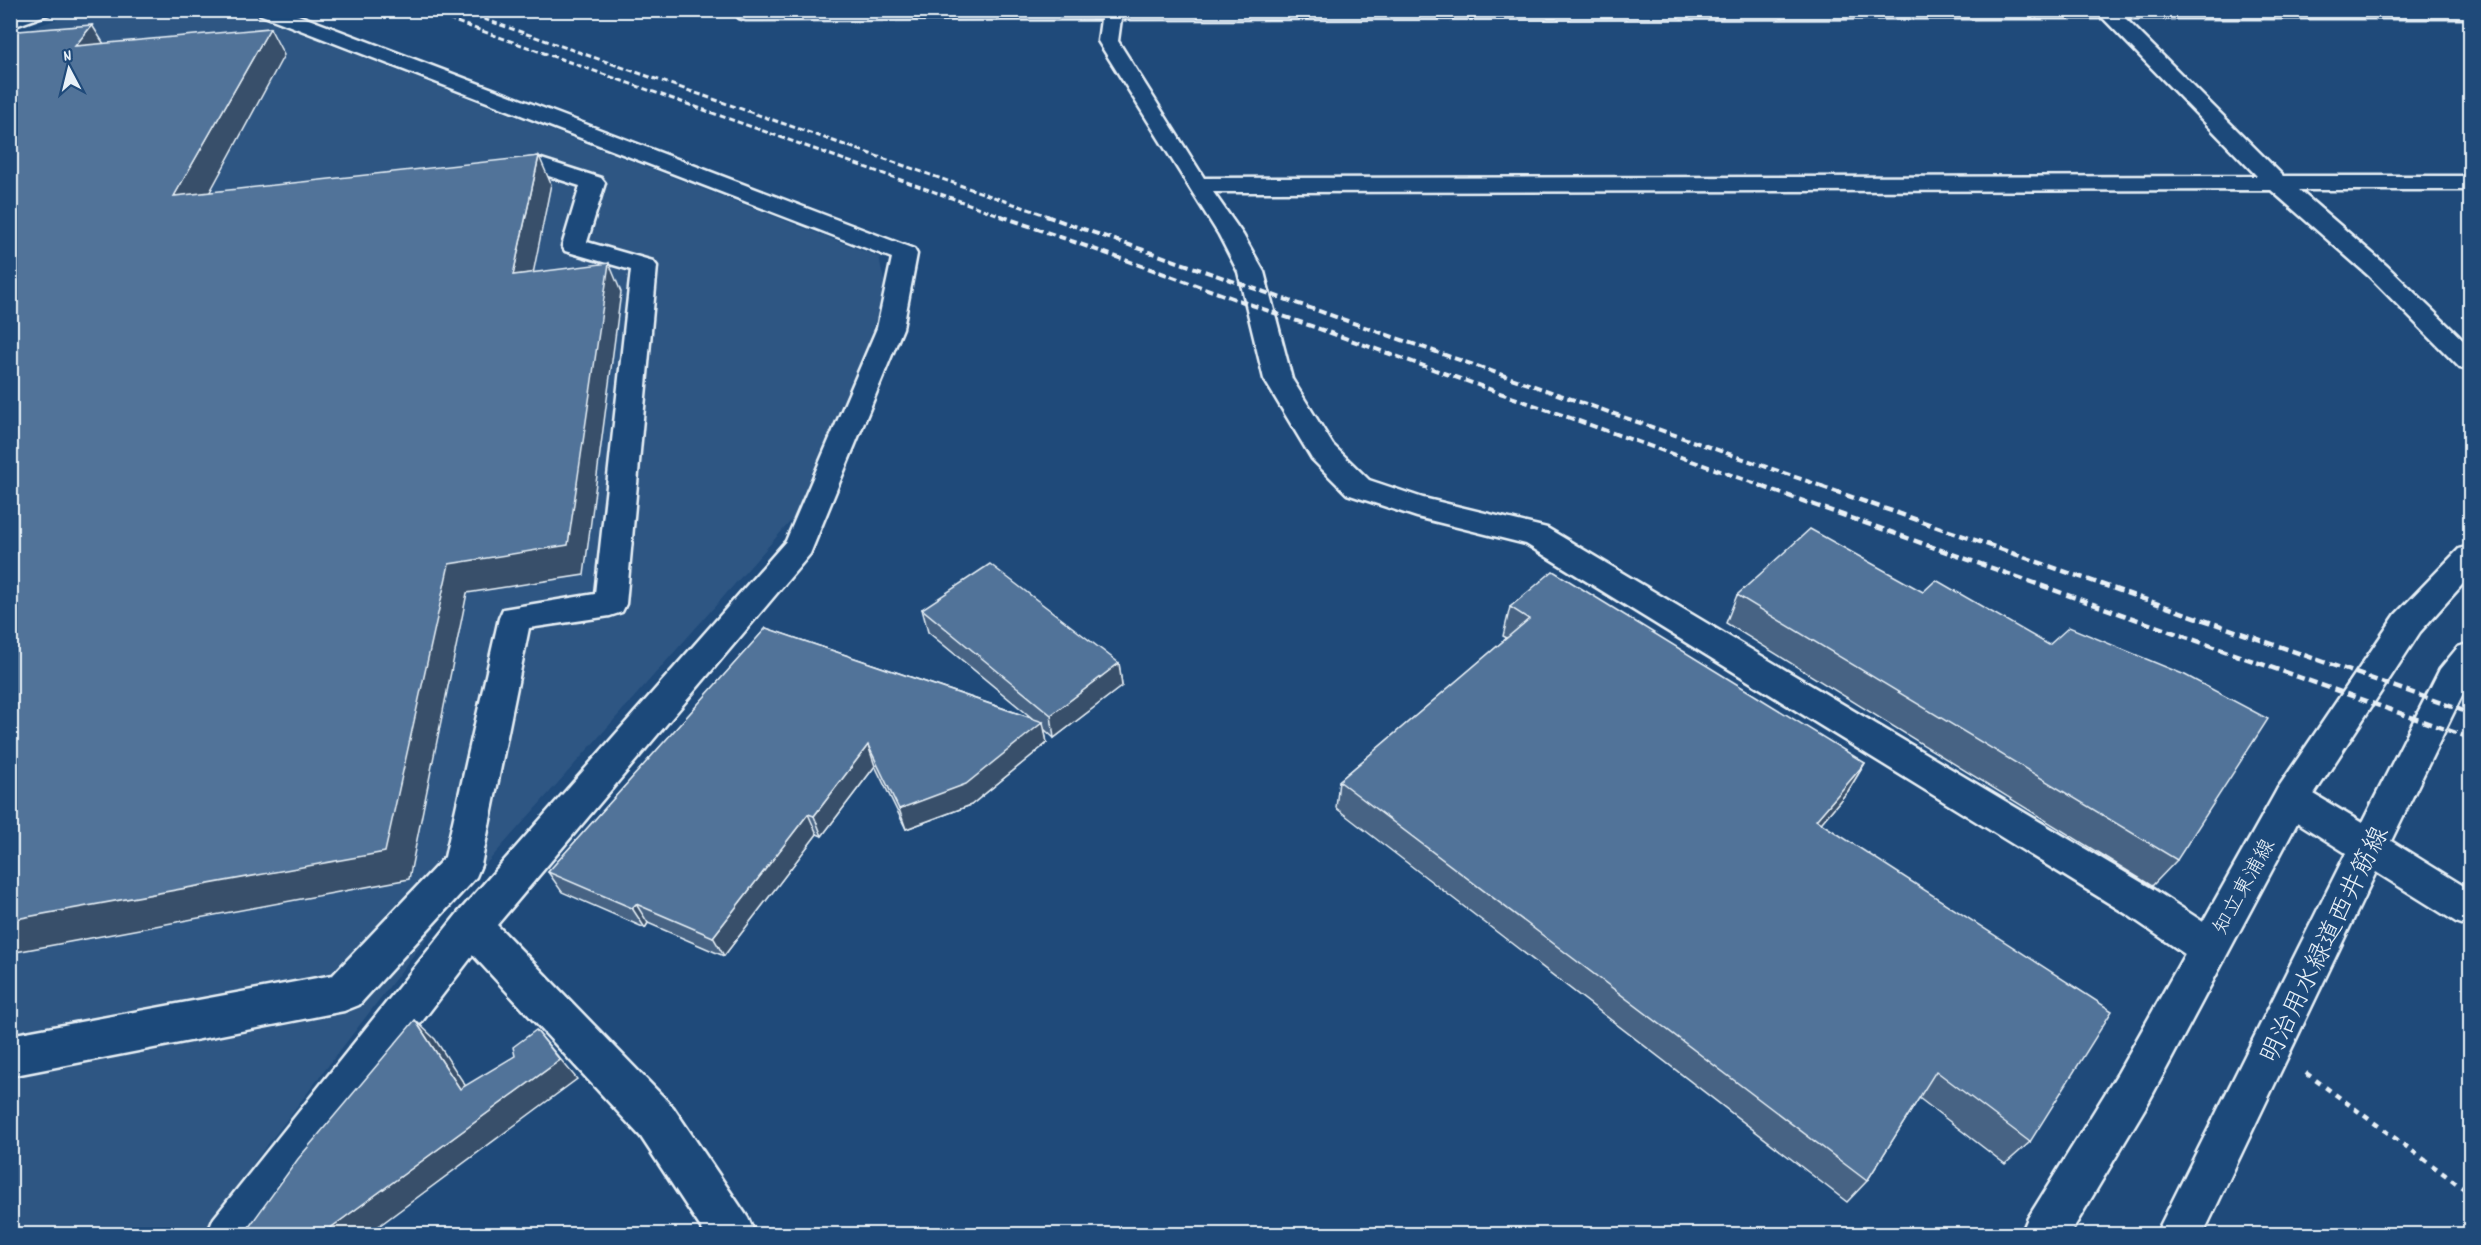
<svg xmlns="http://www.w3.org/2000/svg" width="2481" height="1245" font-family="Dekko,'Klee One',sans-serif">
	<rect width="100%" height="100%" fill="#1f4a7a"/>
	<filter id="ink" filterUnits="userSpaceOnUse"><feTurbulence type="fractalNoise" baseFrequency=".0167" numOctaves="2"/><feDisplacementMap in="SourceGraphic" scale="12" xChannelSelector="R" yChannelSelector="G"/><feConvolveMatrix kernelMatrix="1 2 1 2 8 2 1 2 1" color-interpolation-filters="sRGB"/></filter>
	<g filter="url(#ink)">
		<path fill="#2e5683" d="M 79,11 L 243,11 L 879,257 L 886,290 L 846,409 L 805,505 L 469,883 L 258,1157 L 205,1234 L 11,1234 L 11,36 Z"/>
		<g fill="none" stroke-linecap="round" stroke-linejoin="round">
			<defs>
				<g id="minor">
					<path d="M 23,10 L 51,10 L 49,14 L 10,28 L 10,15 Z"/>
					<path d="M 257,10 L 285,10 L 914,249 L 917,254 L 903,328 L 810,554 L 497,925 L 673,1107 L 748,1218 L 755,1234 L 705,1234 L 641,1137 L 473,955 L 259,1234 L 207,1234 L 214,1218 L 458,913 L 786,541 L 877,328 L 892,258 L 259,14 Z"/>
					<path d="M 739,10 L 2470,10 L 2470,18 L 2125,18 L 2283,176 L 2470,176 L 2470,190 L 2299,190 L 2387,266 L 2470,347 L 2470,370 L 2460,368 L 2369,276 L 2271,190 L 1213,192 L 1243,235 L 1264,272 L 1292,379 L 1333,445 L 1369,480 L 1423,498 L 1547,528 L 2156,891 L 2223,935 L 2229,948 L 2223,961 L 2209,966 L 2195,961 L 2128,915 L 1526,544 L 1417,517 L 1347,494 L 1312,459 L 1264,379 L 1238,272 L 1219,235 L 1098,41 L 1101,19 L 746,20 L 739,18 L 736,14 ZM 2103,18 L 2257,176 L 1204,178 L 1118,41 L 1121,19 Z"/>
					<path d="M 538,158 L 601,178 L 605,183 L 587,242 L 653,261 L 657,266 L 626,604 L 622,612 L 610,616 L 529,628 L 481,865 L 476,877 L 359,1005 L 344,1011 L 10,1076 L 10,1035 L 333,975 L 445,857 L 499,618 L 503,609 L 595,594 L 631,270 L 565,251 L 562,246 L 580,186 L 536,172 L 500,176 L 492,174 L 489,169 L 492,164 Z"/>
					<path d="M 2470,643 L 2470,679 L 2391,841 L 2470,890 L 2470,927 L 2456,922 L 2376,872 L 2203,1234 L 2156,1234 L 2346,853 L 2278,810 L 2273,799 L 2278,788 L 2291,784 L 2304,788 L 2362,823 L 2440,669 L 2458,647 Z"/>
				</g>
				<path id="major" d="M 2470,546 L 2470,576 L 2420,632 L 2304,810 L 2148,1103 L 2070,1234 L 2021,1234 L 2028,1218 L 2118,1073 L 2278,788 L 2396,614 L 2459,549 Z"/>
			</defs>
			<use href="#minor" stroke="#e8f1f8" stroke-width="5"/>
			<use href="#major" stroke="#e8f1f8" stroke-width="5"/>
			<path stroke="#e8f1f8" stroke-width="4.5" stroke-dasharray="6 6" stroke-linecap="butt" d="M 2306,1073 L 2470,1193"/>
			<use href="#minor" fill="#1f4a7a" fill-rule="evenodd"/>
			<use href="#major" fill="#1f4a7a" fill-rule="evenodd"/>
			<g stroke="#e8f1f8" stroke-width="3" stroke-dasharray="6 3" stroke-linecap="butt">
				<path d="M 423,10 L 1005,217"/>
				<path d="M 458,10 L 1051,217"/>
			</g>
			<g stroke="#e8f1f8" stroke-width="4" stroke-dasharray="8 4" stroke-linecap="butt">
				<path d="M 1001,216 L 1765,487"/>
				<path d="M 1046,216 L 1824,487"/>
			</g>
			<g stroke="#e8f1f8" stroke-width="4.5" stroke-dasharray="9 4.5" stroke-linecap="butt">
				<path d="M 1761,486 L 2470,738"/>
				<path d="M 1820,486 L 2470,713"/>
			</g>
		</g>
		<g fill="#466384" stroke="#e8f1f8" stroke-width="1.5">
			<path d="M 1923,592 L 2177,860 L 2152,886 L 1726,623 L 1737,595 Z"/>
			<path d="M 1510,607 L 1865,763 L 1848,791 L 1821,823 L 2030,1142 L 2005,1164 L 1919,1098 L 1867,1181 L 1847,1202 L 1336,808 L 1339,781 L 1507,638 L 1503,636 Z"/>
			<path d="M 922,609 L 1119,663 L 1122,686 L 1054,738 L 1044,729 L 1047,743 L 971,805 L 906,829 L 875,766 L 822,836 L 817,834 L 724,956 L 648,923 L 645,928 L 562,892 L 548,872 L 766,628 L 1032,718 L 928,632 Z"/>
		</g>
		<g fill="#39506b" stroke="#e8f1f8" stroke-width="1.5">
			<path d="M 92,25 L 109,52 L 75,46 Z"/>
			<path d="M 270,28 L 284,55 L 192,225 L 174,196 Z"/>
			<path d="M 539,156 L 551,184 L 527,304 L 513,275 Z"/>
			<path d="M 609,263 L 621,292 L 584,575 L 467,593 L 409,879 L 10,953 L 10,920 L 449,564 Z"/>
			<path d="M 1119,663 L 1122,686 L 1054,738 L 1051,715 Z"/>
			<path d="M 1043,722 L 1047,743 L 971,805 L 906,829 L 899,809 Z"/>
			<path d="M 868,745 L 875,766 L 822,836 L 814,816 Z"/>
			<path d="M 1865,763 L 1848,791 L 1801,847 L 1816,820 Z"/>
			<path d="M 808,814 L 817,834 L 724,956 L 713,937 Z"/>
			<path d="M 636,904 L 648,923 L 645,928 L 632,908 Z"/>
			<path d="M 415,1020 L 435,1039 L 480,1108 L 460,1089 Z"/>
			<path d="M 536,1030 L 577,1079 L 368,1234 L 322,1234 L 560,1060 Z"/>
		</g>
		<g fill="#517399" stroke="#e8f1f8" stroke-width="1.5">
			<path d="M 92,25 L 75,46 L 270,28 L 174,196 L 539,156 L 513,275 L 609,263 L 568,545 L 449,564 L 385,852 L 10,920 L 10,39 L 18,31 Z"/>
			<path d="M 1810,529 L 1923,592 L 1936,580 L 2049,645 L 2069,627 L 2185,675 L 2268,719 L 2177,860 L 1737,595 Z"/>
			<path d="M 990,564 L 1119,663 L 1051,715 L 922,609 Z"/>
			<path d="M 1553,571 L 1865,763 L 1816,820 L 2112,1011 L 2030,1142 L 1936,1071 L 1867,1181 L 1339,781 L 1529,619 L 1510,607 Z"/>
			<path d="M 766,628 L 1043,722 L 966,784 L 899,809 L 868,745 L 814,816 L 808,814 L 713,937 L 636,904 L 632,908 L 548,872 Z"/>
			<path d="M 415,1020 L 460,1089 L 515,1056 L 513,1047 L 536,1030 L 560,1060 L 322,1234 L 244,1234 L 298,1159 Z"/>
		</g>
	</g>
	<g text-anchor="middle" stroke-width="4.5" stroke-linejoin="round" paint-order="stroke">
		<g font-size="21" fill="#e8f1f8" stroke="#1f4a7a">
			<text transform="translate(2243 886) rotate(-61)" y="7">知立東浦線</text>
		</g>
		<g font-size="26" fill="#e8f1f8" stroke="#1f4a7a">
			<text transform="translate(2323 944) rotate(-64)" y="9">明治用水緑道西井筋線</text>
		</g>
	</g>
	<rect width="2481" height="1245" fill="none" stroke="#1f4a7a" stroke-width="36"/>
	<rect x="18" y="18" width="2445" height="1209" fill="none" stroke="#e8f1f8" stroke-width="2" filter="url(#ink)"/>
	<g transform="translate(69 69) rotate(353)" stroke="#1f4a7a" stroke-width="4.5" paint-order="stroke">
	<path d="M0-4.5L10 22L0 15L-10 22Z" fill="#e8f1f8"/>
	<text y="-9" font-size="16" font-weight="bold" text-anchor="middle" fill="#e8f1f8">N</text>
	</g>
</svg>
